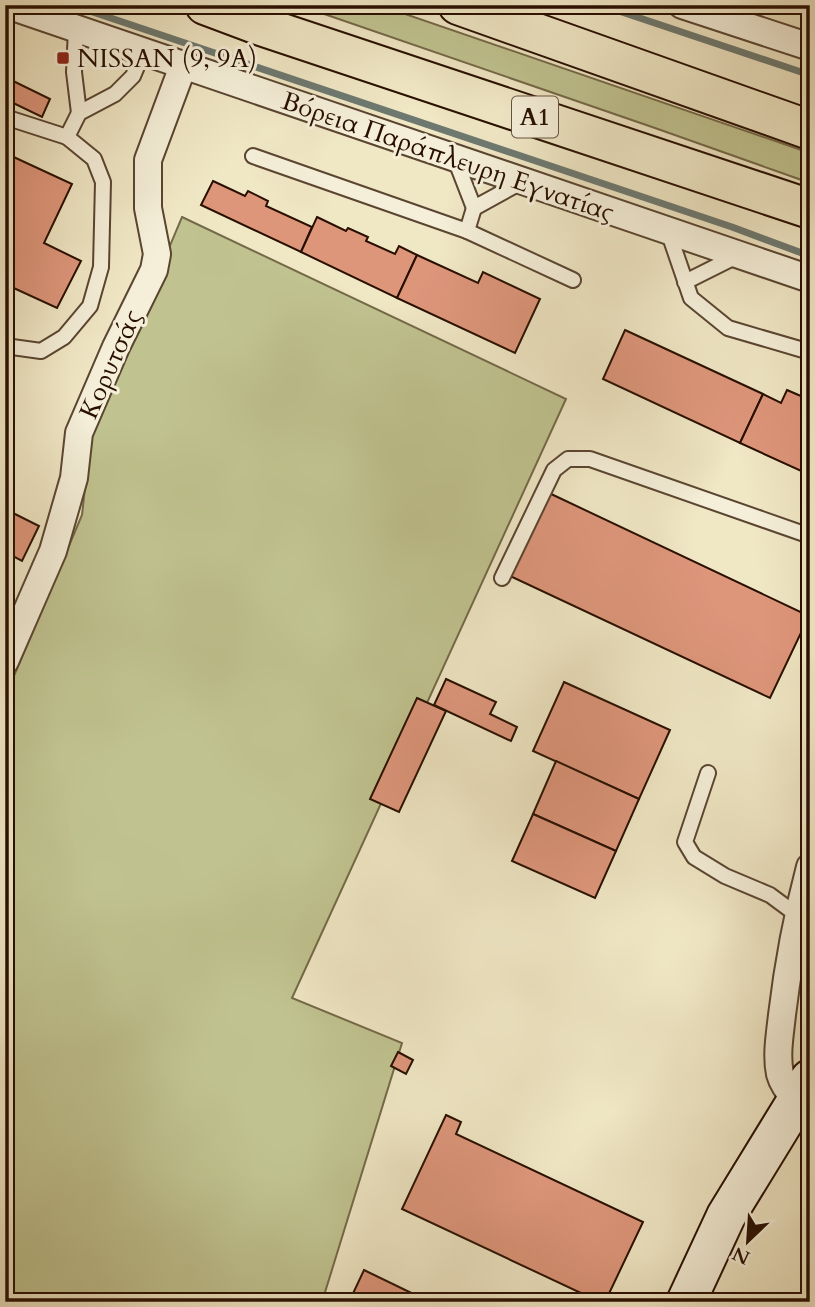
<svg xmlns="http://www.w3.org/2000/svg" width="815" height="1307" font-family="Cardo,serif">
	<rect width="100%" height="100%" fill="#f0e7c5"/>
	<filter id="stains"><feTurbulence type="fractalNoise" baseFrequency=".00286" numOctaves="4"/><feColorMatrix values="0 0 0 0 .2 0 0 0 0 .09 0 0 0 0 .02 0 0 0 .5 -.17"/></filter>
	<radialGradient id="worn" r=".72"><stop offset=".6" stop-color="#630" stop-opacity="0"/><stop offset="1" stop-color="#630" stop-opacity=".3"/></radialGradient>
	<g fill="#c0c390" stroke="#746948" stroke-width="2">
		<path d="M 298,5 L 379,5 L 810,153 L 810,183 L 655,128 Z"/>
		<path d="M 182,217 L 566,399 L 292,998 L 402,1043 L 322,1302 L 5,1302 L 5,697 L 82,515 L 91,433 Z"/>
	</g>
	<g fill="none" stroke-linecap="round" stroke-linejoin="round">
		<g stroke="#6d7970" stroke-width="7">
			<path d="M 72,5 L 732,227 L 810,256"/>
			<path d="M 601,5 L 810,75"/>
		</g>
	</g>
	<g fill="#de967b" stroke="#280f00" stroke-width="2">
		<path d="M 5,77 L 50,99 L 42,117 L 5,99 Z"/>
		<path d="M 5,153 L 72,184 L 44,243 L 81,261 L 57,308 L 5,284 Z"/>
		<path d="M 213,181 L 245,196 L 248,191 L 268,201 L 266,206 L 312,227 L 301,252 L 201,205 Z"/>
		<path d="M 317,217 L 346,231 L 348,228 L 368,237 L 366,241 L 395,254 L 399,246 L 417,255 L 397,298 L 301,252 Z"/>
		<path d="M 417,255 L 478,283 L 483,272 L 540,299 L 515,353 L 397,298 Z"/>
		<path d="M 625,330 L 763,394 L 740,443 L 603,379 Z"/>
		<path d="M 787,390 L 810,400 L 810,475 L 740,443 L 763,394 L 781,403 Z"/>
		<path d="M 549,493 L 809,616 L 770,698 L 510,576 Z"/>
		<path d="M 7,510 L 39,526 L 22,561 L 5,552 L 5,513 Z"/>
		<path d="M 446,679 L 496,702 L 490,714 L 517,727 L 511,741 L 434,705 Z"/>
		<path d="M 564,682 L 670,730 L 639,799 L 533,751 Z"/>
		<path d="M 417,698 L 446,711 L 399,812 L 370,799 Z"/>
		<path d="M 556,761 L 639,799 L 616,851 L 533,814 Z"/>
		<path d="M 533,814 L 616,851 L 595,898 L 512,861 Z"/>
		<path d="M 398,1052 L 413,1060 L 406,1074 L 391,1066 Z"/>
		<path d="M 446,1115 L 461,1122 L 456,1134 L 643,1222 L 605,1302 L 600,1302 L 402,1209 Z"/>
		<path d="M 364,1270 L 430,1302 L 349,1302 Z"/>
	</g>
	<g fill="none" stroke-linecap="round" stroke-linejoin="round">
		<defs>
			<g id="lane">
				<path d="M 76,29 L 74,72 L 79,113"/>
				<path d="M 5,117 L 67,137"/>
				<path d="M 253,156 L 467,231 L 474,208"/>
				<path d="M 455,159 L 474,208 L 523,181"/>
				<path d="M 467,231 L 573,280"/>
				<path d="M 668,231 L 691,298 L 728,328 L 810,352"/>
				<path d="M 685,282 L 737,256"/>
				<path d="M 5,346 L 41,351 L 64,337 L 90,306 L 101,267 L 103,182 L 94,159 L 67,137 L 79,113 L 115,94 L 133,76 L 143,52"/>
				<path d="M 502,578 L 554,470 L 568,459 L 590,459 L 810,536"/>
				<path d="M 708,773 L 685,842 L 694,857 L 725,876 L 770,895 L 797,915"/>
			</g>
			<g id="street">
				<path d="M 7,5 L 810,279"/>
				<path d="M 682,5 L 810,47"/>
				<path d="M 5,661 L 53,551 L 74,478 L 79,433 L 116,347 L 154,270 L 157,254 L 148,208 L 148,160 L 183,66"/>
				<path d="M 797,1101 C 790,1092 783,1085 780,1074 C 776,1055 780,1034 782,1015 C 788,965 797,916 810,867"/>
			</g>
			<path id="secondary" d="M 686,1302 L 726,1216 L 810,1079"/>
			<g id="highway">
				<path d="M 205,5 L 261,26 L 810,209"/>
				<path d="M 458,5 L 810,130"/>
			</g>
		</defs>
		<use href="#lane" stroke="#5a4531" stroke-width="18"/>
		<use href="#street" stroke="#5a4531" stroke-width="30"/>
		<use href="#secondary" stroke="#280f00" stroke-width="42"/>
		<use href="#highway" stroke="#280f00" stroke-width="42"/>
		<use href="#lane" stroke="#f5efd9" stroke-width="14"/>
		<use href="#street" stroke="#f5efd9" stroke-width="26"/>
		<use href="#secondary" stroke="#f5efd9" stroke-width="38"/>
		<use href="#highway" stroke="#f0e7c5" stroke-width="38"/>
	</g>
	<rect fill="#8f2418" stroke="#f5efd9" stroke-width="2.5" x="56" y="51" width="14" height="14" rx="3.5"/>
	<g text-anchor="middle" stroke-width="6" stroke-linejoin="round" paint-order="stroke">
		<rect fill="#f5efd9" stroke="#665241" stroke-width="2" x="512" y="96.5" width="46" height="41" rx="5"/>
		<g font-size="24" font-weight="bold" fill="#280f00">
			<text x="535" y="125">Α1</text>
		</g>
		<g font-size="26" fill="#280f00" stroke="#f5efd9" text-anchor="start">
			<text x="77" y="67">NISSAN (9, 9Α)</text>
		</g>
		<g font-size="26" fill="#280f00" stroke="#f5efd9">
			<text transform="translate(448 156) rotate(19)" y="9">Βόρεια Παράπλευρη Εγνατίας</text>
			<text transform="translate(110 364) rotate(-66)" y="9">Κορυτσάς</text>
		</g>
	</g>
	<rect width="815" height="1307" fill="none" stroke="#f0e7c5" stroke-width="28"/>
	<rect x="7" y="7" width="801" height="1293" fill="none" stroke="#280f00" stroke-width="3.5"/>
	<rect x="14" y="14" width="787" height="1279" fill="none" stroke="#280f00" stroke-width="2"/>
	<g transform="translate(748 1241) rotate(205)" stroke="#f5efd9" stroke-width="5" paint-order="stroke">
	<path d="M0-5L12 26L0 18L-12 26Z" fill="#280f00"/>
	<text y="-10" font-size="19" font-weight="bold" text-anchor="middle" fill="#280f00">N</text>
	</g>
	<rect width="100%" height="100%" filter="url(#stains)"/>
	<rect width="100%" height="100%" fill="url(#worn)"/>
</svg>
